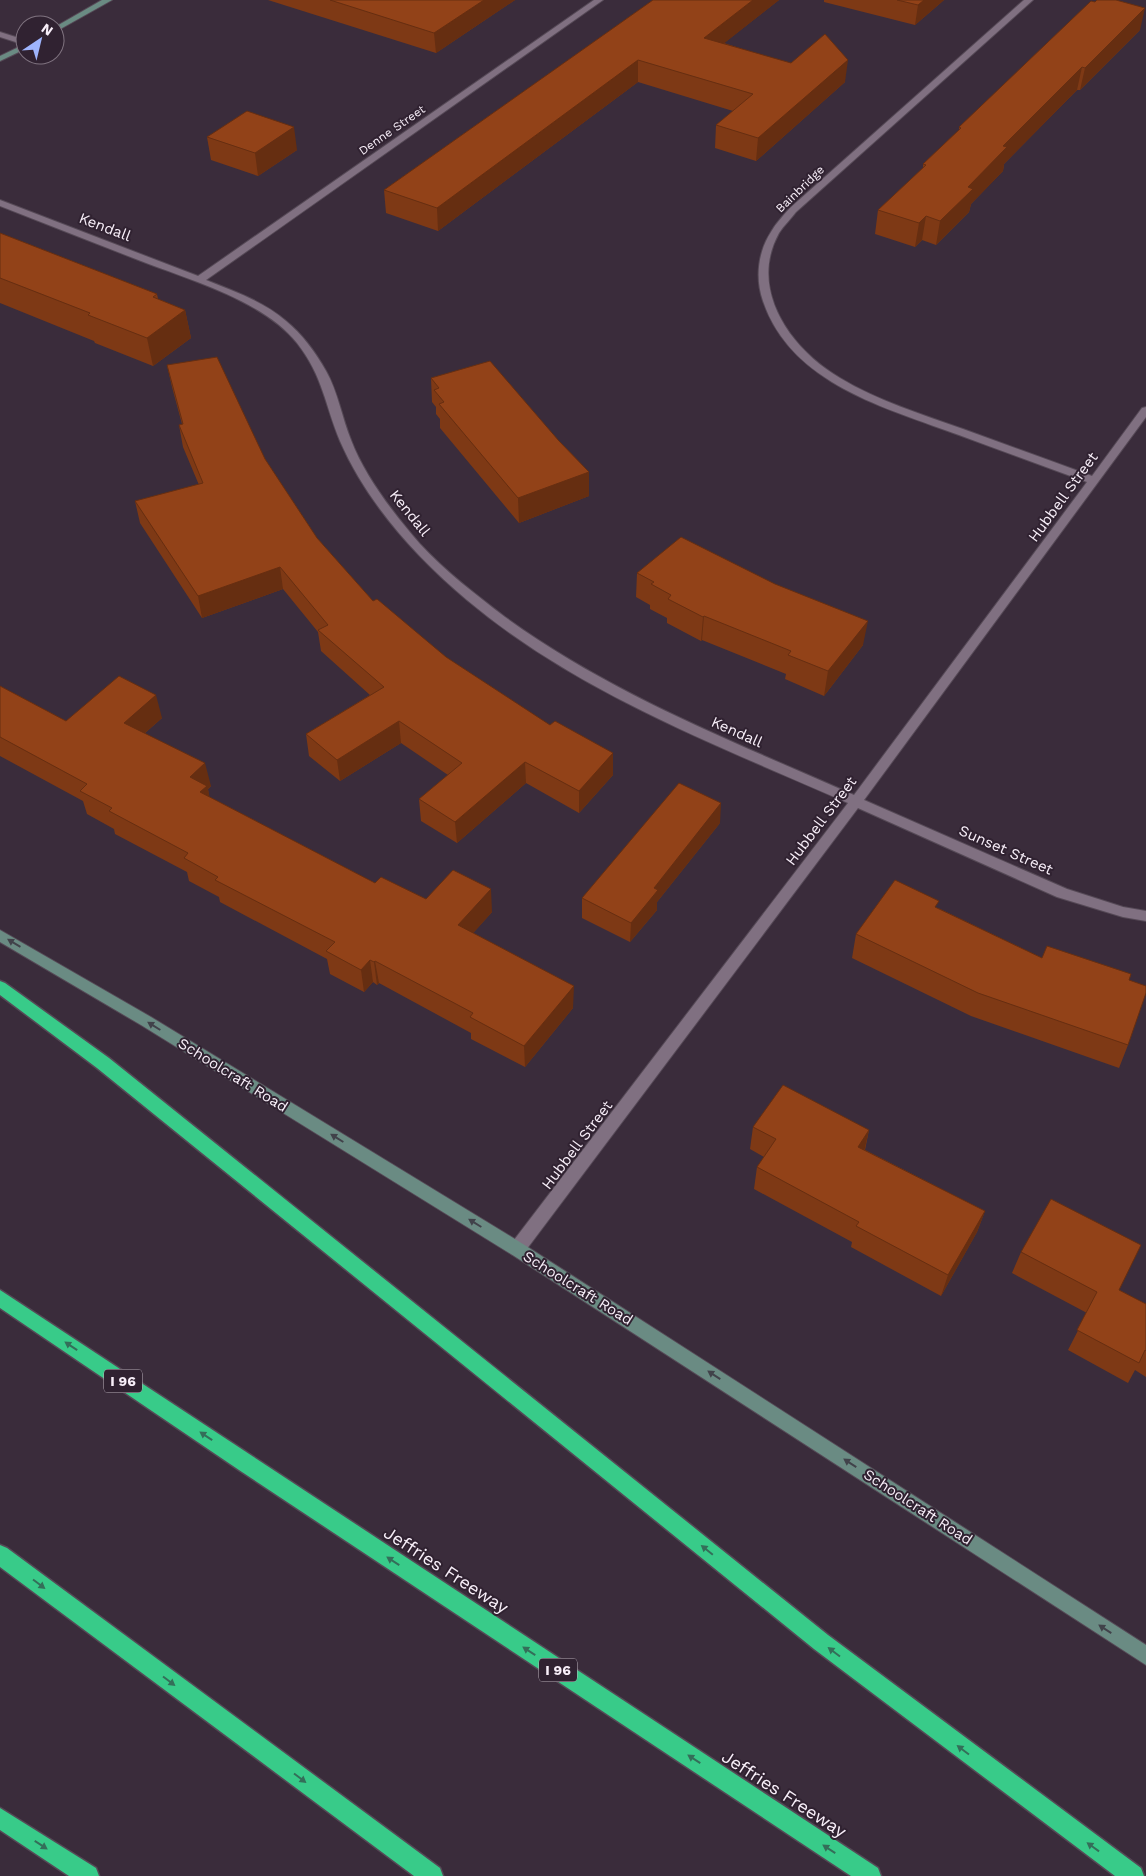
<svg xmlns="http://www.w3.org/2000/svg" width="1146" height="1876" font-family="'Work Sans',sans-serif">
	<rect width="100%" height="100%" fill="#3a2c3b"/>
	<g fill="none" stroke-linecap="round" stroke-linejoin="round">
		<defs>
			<g id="minor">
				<path d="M 594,0 L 603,0 L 206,280 C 233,291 263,301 286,321 C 302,334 316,353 326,371 C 338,392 342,418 351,440 C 365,477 394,514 420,544 C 445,571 476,595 505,617 C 611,694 734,742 854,795 L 1087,482 C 1044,466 1002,451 959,435 C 886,408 791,384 763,301 C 755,278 758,252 771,232 C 776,223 783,216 790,208 L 1024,0 L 1033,0 L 796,212 C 791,219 784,225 779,233 C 748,289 790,349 840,378 C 878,401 921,414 963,429 C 1006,445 1049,460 1092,476 L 1142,408 L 1146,407 L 1146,417 L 864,800 L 1067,889 L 1123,907 L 1146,911 L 1146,921 L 1123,917 L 1057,897 L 858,808 L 523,1254 L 517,1256 L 511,1254 L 509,1249 L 511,1244 L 848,803 C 717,745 578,693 467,600 C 416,557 367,503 340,441 C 325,405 323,376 297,343 C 264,301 190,280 141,261 C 94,243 47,224 0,206 L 0,200 L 198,276 Z"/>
				<path d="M 0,32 L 25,40 L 25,45 L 0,37 Z"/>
			</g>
			<g id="secondary">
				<path d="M 102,0 L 112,0 L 55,32 L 55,27 Z"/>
				<path d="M 25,44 L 25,49 L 0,61 L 0,56 Z"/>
				<path d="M 0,930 L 151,1017 L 523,1244 L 1146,1645 L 1146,1665 L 511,1254 L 141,1025 L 0,942 Z"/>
			</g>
			<g id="motorway">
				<path d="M 0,981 L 5,983 L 109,1058 L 828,1635 L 1141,1868 L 1144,1876 L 1115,1876 L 814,1649 L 97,1068 L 0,995 Z"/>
				<path d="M 0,1290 L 878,1868 L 881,1876 L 851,1876 L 239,1470 L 0,1308 Z"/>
				<path d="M 0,1545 L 7,1548 L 440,1868 L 443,1876 L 414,1876 L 0,1567 Z"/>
				<path d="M 0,1808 L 96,1868 L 99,1876 L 69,1876 L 0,1830 Z"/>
			</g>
		</defs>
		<use href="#minor" stroke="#554956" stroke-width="2"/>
		<use href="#secondary" stroke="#554956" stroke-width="2"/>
		<use href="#motorway" stroke="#554956" stroke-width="3"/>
		<use href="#minor" fill="#807081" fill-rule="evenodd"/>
		<use href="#secondary" fill="#6a8b83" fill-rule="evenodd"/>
		<use href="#motorway" fill="#38cb89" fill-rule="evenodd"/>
	</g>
	<g fill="#7e3915">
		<path d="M 268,0 L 515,0 L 436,53 Z"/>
		<path d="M 653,0 L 779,0 L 724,43 L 845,82 L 756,161 L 715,148 L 716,125 L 733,111 L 638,82 L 438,231 L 386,213 L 384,190 Z"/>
		<path d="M 824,0 L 944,0 L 915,25 L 824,2 Z"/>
		<path d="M 1140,30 L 1080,90 L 1077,90 L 1004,164 L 1003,171 L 971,204 L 969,212 L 936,245 L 922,240 L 915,247 L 875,234 L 878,210 L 923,168 L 923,164 L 959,130 L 959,127 Z"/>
		<path d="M 207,137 L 297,150 L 258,176 L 211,160 Z"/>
		<path d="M 0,233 L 157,294 L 158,299 L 185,310 L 191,338 L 153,366 L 95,343 L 94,341 L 0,303 Z"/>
		<path d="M 167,365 L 265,459 L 317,538 L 373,601 L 446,657 L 613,775 L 579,813 L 526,783 L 457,843 L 421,821 L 419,799 L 448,775 L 401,743 L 340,781 L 309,756 L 306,734 L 370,695 L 321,651 L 318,632 L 283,589 L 202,618 L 140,523 L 135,501 L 199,485 L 183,447 L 179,425 L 182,424 L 172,387 Z"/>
		<path d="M 431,378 L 559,441 L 589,472 L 589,496 L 519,523 L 440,428 L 440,419 L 436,414 L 436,407 L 432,402 Z"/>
		<path d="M 637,573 L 863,645 L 824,696 L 785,679 L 786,674 L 702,640 L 701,641 L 667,623 L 667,618 L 650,609 L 650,605 L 636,597 Z"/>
		<path d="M 0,686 L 66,721 L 162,718 L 145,733 L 211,786 L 208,789 L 209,797 L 375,883 L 426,899 L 492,912 L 473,933 L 573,1008 L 525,1067 L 471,1039 L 471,1033 L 379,983 L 377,985 L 373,982 L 364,992 L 330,974 L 327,959 L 220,902 L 219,897 L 189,881 L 187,872 L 115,834 L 114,829 L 87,814 L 83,801 L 0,756 Z"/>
		<path d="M 720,823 L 657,902 L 657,910 L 630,942 L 582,918 L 582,898 Z"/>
		<path d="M 938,908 L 1042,958 L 1129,980 L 1128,1045 L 1119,1068 L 971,1016 L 852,958 L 856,934 Z"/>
		<path d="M 753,1127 L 869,1130 L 865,1150 L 985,1211 L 977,1232 L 941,1296 L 851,1247 L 852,1242 L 754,1189 L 757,1167 L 764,1157 L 750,1149 Z"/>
		<path d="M 1021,1252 L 1119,1290 L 1146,1304 L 1146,1377 L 1135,1370 L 1128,1383 L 1068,1350 L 1087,1313 L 1012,1273 Z"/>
	</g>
	<g fill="#662e11">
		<path d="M 484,0 L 515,0 L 436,53 L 434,33 Z"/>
		<path d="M 753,0 L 779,0 L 703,60 L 704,38 Z"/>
		<path d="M 924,0 L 944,0 L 915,25 L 918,5 Z"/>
		<path d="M 1145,8 L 1140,30 L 1080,90 L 1085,68 Z"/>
		<path d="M 638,60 L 638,82 L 438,231 L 437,208 Z"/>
		<path d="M 848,60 L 845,82 L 756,161 L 758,138 Z"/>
		<path d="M 1082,67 L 1077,90 L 1004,164 L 1003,171 L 971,204 L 969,212 L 936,245 L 940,221 L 968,187 L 1003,146 Z"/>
		<path d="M 294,127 L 297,150 L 258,176 L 255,153 Z"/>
		<path d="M 926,216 L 922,240 L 915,247 L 919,223 Z"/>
		<path d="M 185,310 L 191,338 L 153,366 L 147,338 Z"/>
		<path d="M 589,472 L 589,496 L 519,523 L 518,498 Z"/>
		<path d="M 280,567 L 283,589 L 202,618 L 198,596 Z"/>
		<path d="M 704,616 L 702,640 L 701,641 L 703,617 Z"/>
		<path d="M 868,621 L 863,645 L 824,696 L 828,671 Z"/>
		<path d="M 156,695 L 162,718 L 130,746 L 124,723 Z"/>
		<path d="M 399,721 L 401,743 L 340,781 L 337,760 Z"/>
		<path d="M 613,753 L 613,775 L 579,813 L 579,791 Z"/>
		<path d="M 525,762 L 526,783 L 457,843 L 455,822 Z"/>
		<path d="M 205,763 L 211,786 L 208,789 L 212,809 L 190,777 Z"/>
		<path d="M 721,803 L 720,823 L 657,902 L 657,910 L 630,942 L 631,923 L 654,888 Z"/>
		<path d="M 491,889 L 492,912 L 460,948 L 458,925 Z"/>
		<path d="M 370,960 L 373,982 L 364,992 L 361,970 Z"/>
		<path d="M 375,961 L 379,983 L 377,985 L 374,962 Z"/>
		<path d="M 574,986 L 573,1008 L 525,1067 L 524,1046 Z"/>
		<path d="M 869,1130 L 864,1152 L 858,1147 Z"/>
		<path d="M 985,1211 L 977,1232 L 941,1296 L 948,1275 Z"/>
	</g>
	<g fill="#924218" stroke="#662e11">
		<path d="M 330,0 L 484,0 L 434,33 Z"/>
		<path d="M 653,0 L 753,0 L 704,38 L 791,63 L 825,34 L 848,60 L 758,138 L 716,125 L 753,94 L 638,60 L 437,208 L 384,190 Z"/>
		<path d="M 897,0 L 924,0 L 918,5 Z"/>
		<path d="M 1097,0 L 1116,0 L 1145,8 L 1085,68 L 1082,67 L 1003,146 L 1007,147 L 968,187 L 973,189 L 940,221 L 926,216 L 919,223 L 878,210 L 926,165 L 923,164 L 961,128 L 959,127 L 1091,1 L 1095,2 Z"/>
		<path d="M 247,111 L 294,127 L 255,153 L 207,137 Z"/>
		<path d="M 0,233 L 157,294 L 153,297 L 185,310 L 147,338 L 88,315 L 90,313 L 0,278 Z"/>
		<path d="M 217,357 L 265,459 L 317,538 L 373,601 L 377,599 L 446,657 L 550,725 L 555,721 L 613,753 L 579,791 L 525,762 L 455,822 L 419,799 L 462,763 L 399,721 L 337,760 L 306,734 L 384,687 L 318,630 L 328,625 L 280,567 L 198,596 L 135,501 L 203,483 L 179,425 L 183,424 L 167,365 Z"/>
		<path d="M 490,361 L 559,441 L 589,472 L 518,498 L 439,404 L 444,402 L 434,390 L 439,388 L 431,378 Z"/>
		<path d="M 681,537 L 775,584 L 868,621 L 828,671 L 788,655 L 791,651 L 704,616 L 703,617 L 668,599 L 671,595 L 651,584 L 654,582 L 637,573 Z"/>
		<path d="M 119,676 L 156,695 L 124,723 L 205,763 L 190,777 L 207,786 L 200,792 L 375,883 L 381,877 L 426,899 L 453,870 L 491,889 L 458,925 L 574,986 L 524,1046 L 470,1017 L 473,1013 L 375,961 L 374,962 L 370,960 L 361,970 L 326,951 L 335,942 L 215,880 L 218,877 L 184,858 L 188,853 L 109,811 L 112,808 L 80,791 L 87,784 L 0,737 L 0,686 L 66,721 Z"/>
		<path d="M 679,783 L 721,803 L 654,888 L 658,890 L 631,923 L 582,898 Z"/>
		<path d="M 895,880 L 939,901 L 935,907 L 1042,958 L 1047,946 L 1131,974 L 1129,980 L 1146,986 L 1146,993 L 1128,1045 L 978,993 L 856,934 Z"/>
		<path d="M 783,1085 L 869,1130 L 858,1147 L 985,1211 L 948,1275 L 856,1226 L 859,1222 L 757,1167 L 776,1139 L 753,1127 Z"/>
		<path d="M 1051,1199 L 1141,1245 L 1119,1290 L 1146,1304 L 1146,1351 L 1145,1350 L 1139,1363 L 1077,1330 L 1097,1292 L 1021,1252 Z"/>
	</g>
	<defs><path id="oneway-solid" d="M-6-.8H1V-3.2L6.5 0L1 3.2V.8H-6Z" transform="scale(1.25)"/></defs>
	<g fill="#41424a">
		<use href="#oneway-solid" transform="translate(14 943) rotate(-149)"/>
		<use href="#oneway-solid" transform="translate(154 1026) rotate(-148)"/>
		<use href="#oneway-solid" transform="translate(337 1138) rotate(-148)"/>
		<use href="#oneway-solid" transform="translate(475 1223) rotate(-148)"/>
		<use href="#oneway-solid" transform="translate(714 1375) rotate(-147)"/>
		<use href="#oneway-solid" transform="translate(850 1463) rotate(-147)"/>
		<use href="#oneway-solid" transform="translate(1105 1629) rotate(-147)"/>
	</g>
	<g fill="#346e59">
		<use href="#oneway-solid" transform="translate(71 1346) rotate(-146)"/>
		<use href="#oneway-solid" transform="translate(206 1436) rotate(-146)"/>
		<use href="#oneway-solid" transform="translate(707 1550) rotate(-141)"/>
		<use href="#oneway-solid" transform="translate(393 1561) rotate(-147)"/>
		<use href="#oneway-solid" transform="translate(39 1584) rotate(37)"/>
		<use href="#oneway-solid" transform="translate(529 1651) rotate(-147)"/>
		<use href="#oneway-solid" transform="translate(834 1652) rotate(-143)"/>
		<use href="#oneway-solid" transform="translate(169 1681) rotate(37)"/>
		<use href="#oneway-solid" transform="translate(963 1750) rotate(-143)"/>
		<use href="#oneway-solid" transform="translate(694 1759) rotate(-147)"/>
		<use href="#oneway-solid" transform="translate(300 1778) rotate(37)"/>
		<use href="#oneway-solid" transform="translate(41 1845) rotate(33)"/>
		<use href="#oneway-solid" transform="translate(1093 1847) rotate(-144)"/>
		<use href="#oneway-solid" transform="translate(829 1849) rotate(-147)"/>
	</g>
	<g text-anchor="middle" stroke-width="4" stroke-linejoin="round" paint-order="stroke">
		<g font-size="12" fill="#f8eff9" stroke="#302231">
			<text transform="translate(392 130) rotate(-35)" y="4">Denne Street</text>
			<text transform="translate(800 189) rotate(-44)" y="4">Bainbridge</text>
		</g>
		<g fill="#302231" stroke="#bcb2bd" stroke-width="1">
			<rect x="104" y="1369.5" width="38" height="23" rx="4"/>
			<rect x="539" y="1658.5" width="38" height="23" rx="4"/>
		</g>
		<g font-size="14" font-weight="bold" fill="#f8eff9">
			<text x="123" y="1386">I 96</text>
			<text x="558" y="1675">I 96</text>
		</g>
		<g font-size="15" fill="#f8eff9" stroke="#302231">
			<text transform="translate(105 227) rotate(21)" y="5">Kendall</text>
			<text transform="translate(1063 497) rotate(-54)" y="5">Hubbell Street</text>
			<text transform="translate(410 513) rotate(51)" y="5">Kendall</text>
			<text transform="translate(737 732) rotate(24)" y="5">Kendall</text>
			<text transform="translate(821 821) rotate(-53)" y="5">Hubbell Street</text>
			<text transform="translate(1006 850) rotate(24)" y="5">Sunset Street</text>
			<text transform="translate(233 1075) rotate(32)" y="5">Schoolcraft Road</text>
			<text transform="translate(577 1145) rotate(-53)" y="5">Hubbell Street</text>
			<text transform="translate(578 1288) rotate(32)" y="5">Schoolcraft Road</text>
			<text transform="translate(918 1507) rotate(33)" y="5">Schoolcraft Road</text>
		</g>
		<g font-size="18" fill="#f8eff9" stroke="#302231">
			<text transform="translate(446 1570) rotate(33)" y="6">Jeffries Freeway</text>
			<text transform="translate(784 1794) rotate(33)" y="6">Jeffries Freeway</text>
		</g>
	</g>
	<g transform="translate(40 40) rotate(35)"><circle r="24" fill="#302231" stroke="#807481"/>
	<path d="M0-4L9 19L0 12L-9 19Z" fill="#9eb4fd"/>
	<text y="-8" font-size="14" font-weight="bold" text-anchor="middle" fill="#f8eff9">N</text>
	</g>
</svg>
